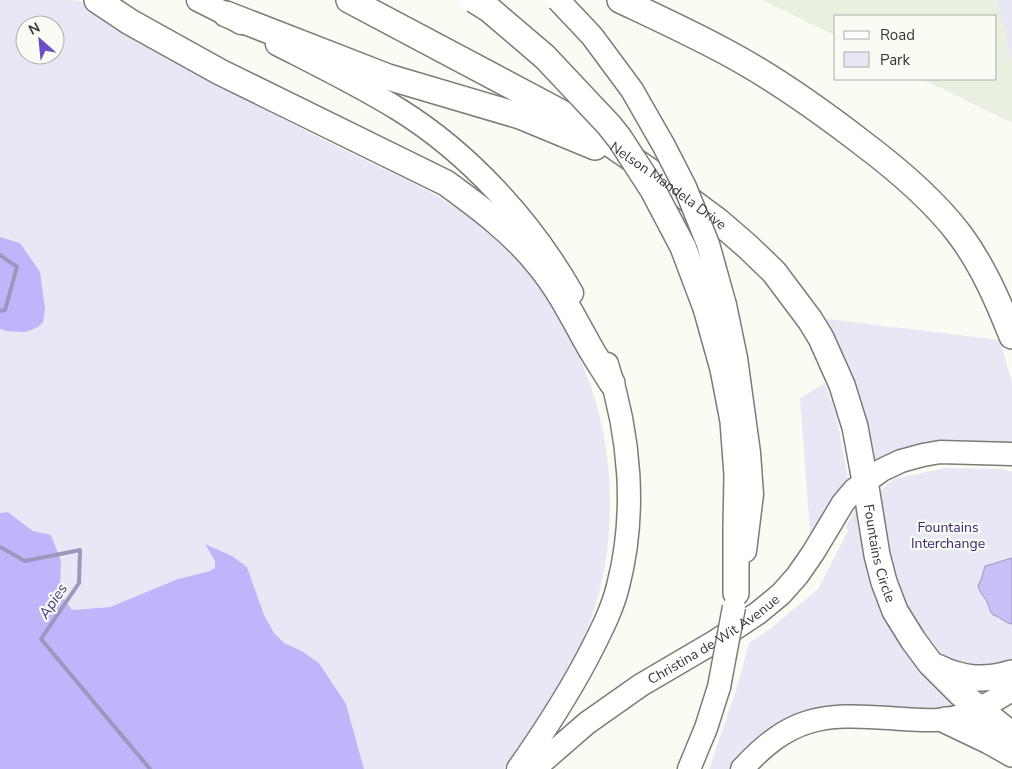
<svg xmlns="http://www.w3.org/2000/svg" width="1012" height="769" font-family="'Nunito Sans',sans-serif">
	<rect width="100%" height="100%" fill="#f8fcf3"/>
	<path fill="#eaf0e0" d="M 762,0 L 1012,0 L 1012,123 L 922,79 L 996,79 L 996,16 L 836,16 L 836,36 Z"/>
	<g fill="#e9e7f5" fill-rule="evenodd">
		<path d="M 0,0 C 19,0 38,0 58,0 C 65,0 74,0 80,1 C 87,4 93,10 100,14 C 116,24 133,34 149,44 C 190,69 232,92 275,115 C 307,132 340,148 373,164 C 403,178 432,191 459,210 C 595,305 645,483 585,636 C 566,685 534,727 504,769 L 364,769 L 346,704 L 319,663 L 302,651 L 284,643 L 274,633 L 264,615 L 247,567 L 206,545 L 216,561 L 215,568 L 210,571 L 178,579 L 110,607 L 72,610 L 60,593 L 61,561 L 33,531 L 8,512 L 0,513 L 0,329 L 6,331 L 20,243 L 0,237 ZM 25,25 L 55,25 L 55,55 L 25,55 Z"/>
		<path d="M 998,0 L 1012,0 L 1012,61 L 1006,36 L 1010,35 L 1001,17 Z"/>
		<path d="M 819,318 L 1000,340 L 1012,383 L 1012,450 L 873,471 Z"/>
		<path d="M 825,383 L 836,415 L 850,488 L 811,545 L 800,398 Z"/>
		<path d="M 945,468 L 1003,469 L 1012,472 L 1012,667 L 969,668 L 942,654 L 913,617 L 895,581 L 885,546 L 878,493 L 894,479 Z"/>
		<path d="M 854,510 L 859,511 L 913,660 L 932,684 L 966,712 L 851,709 L 736,769 L 709,769 L 736,691 L 749,643 L 770,629 L 818,589 L 848,531 L 846,527 Z"/>
	</g>
	<g fill="#c0b5fa">
		<path d="M 0,237 L 20,243 L 40,272 L 45,309 L 43,322 L 38,327 L 26,332 L 6,331 L 0,329 Z"/>
		<path d="M 8,512 L 33,531 L 51,535 L 61,561 L 60,593 L 72,610 L 110,607 L 178,579 L 210,571 L 215,568 L 215,561 L 205,544 L 232,556 L 247,567 L 264,615 L 274,633 L 284,643 L 302,651 L 319,663 L 346,704 L 364,769 L 0,769 L 0,513 Z"/>
	</g>
	<path fill="#c8c0f7" stroke="#9c97bc" d="M 1012,558 L 1012,624 C 1004,623 1001,617 993,615 C 989,611 990,609 988,604 C 985,596 980,595 978,585 L 981,580 L 985,566 C 995,564 1003,560 1012,558 Z"/>
	<g fill="none" stroke-linecap="round" stroke-linejoin="round">
		<g stroke="#9c97bc" stroke-width="4">
			<path d="M 0,255 L 17,267 L 5,310 L 0,311"/>
			<path d="M 0,547 L 25,561 L 80,550 L 79,583 L 41,639 L 150,769"/>
		</g>
		<defs>
			<g id="major">
				<path d="M 198,0 L 226,14 L 241,23"/>
				<path d="M 277,44 C 318,65 359,85 398,109 C 469,153 531,221 572,293"/>
				<path d="M 725,305 L 736,358 L 749,453 L 752,494 L 745,551"/>
				<path d="M 518,769 C 546,729 572,689 594,645 C 603,627 613,607 618,586 C 637,513 630,435 607,364"/>
				<path id="s1" d="M 534,769 L 587,723 L 641,685 L 716,641 L 758,613 L 781,594 L 797,576 L 813,553 L 843,503 L 854,490 L 882,470 L 901,461 L 923,455 L 940,452 L 1012,454"/>
				<path d="M 689,769 L 706,728 L 719,687"/>
				<path d="M 742,769 C 790,717 821,713 889,718 C 908,719 927,722 946,719 C 970,716 992,702 1012,690"/>
			</g>
			<g id="highway">
				<path d="M 97,0 L 130,22 L 220,72 L 446,183 C 479,207 514,233 540,266 C 559,289 573,317 588,344 C 595,357 604,370 612,383"/>
				<path id="s2" d="M 349,0 L 577,121 L 664,181 L 718,221 L 747,246 L 774,272 L 810,320 L 821,338 L 842,385 L 855,427 L 865,481 L 877,555 L 884,582 L 895,611 L 913,640 L 930,663 L 960,693 L 1012,735"/>
				<path d="M 620,0 C 656,17 691,33 726,52 C 773,77 818,109 861,142 C 897,169 933,199 960,235 C 983,266 998,301 1012,336"/>
				<path d="M 226,14 L 388,77 L 520,116 L 595,147"/>
				<path d="M 706,308 L 723,369 L 733,421 L 737,475 L 736,528 L 736,593"/>
				<path d="M 937,667 C 963,680 985,681 1012,673"/>
				<path d="M 945,720 L 989,741 L 1012,754"/>
			</g>
		</defs>
		<use href="#major" stroke="#7a7d75" stroke-width="25"/>
		<use href="#highway" stroke="#7a7d75" stroke-width="28"/>
		<use href="#major" stroke="#fff" stroke-width="22"/>
		<use href="#highway" stroke="#fff" stroke-width="25"/>
		<defs>
			<g id="major-bridge">
				<path d="M 558,0 L 592,36 L 632,90 L 664,146 L 685,187 L 708,244 L 725,305"/>
				<path d="M 719,687 L 734,607"/>
			</g>
			<path id="highway-bridge" d="M 474,0 L 490,10 L 545,57 L 609,125 L 620,139 L 653,190 L 683,247 L 706,308"/>
		</defs>
		<use href="#major-bridge" stroke="#7a7d75" stroke-width="25" stroke-linecap="butt"/>
		<use href="#highway-bridge" stroke="#7a7d75" stroke-width="28" stroke-linecap="butt"/>
		<use href="#major-bridge" stroke="#fff" stroke-width="22"/>
		<use href="#highway-bridge" stroke="#fff" stroke-width="25"/>
	</g>
	<g text-anchor="middle" stroke-width="4.5" stroke-linejoin="round" paint-order="stroke">
		<g font-size="14" fill="#363734" stroke="#f8fcf3">
			<text dy="5" stroke="none"><textPath href="#s2" startOffset="370">Nelson Mandela Drive</textPath></text>
			<text dy="5" stroke="none"><textPath href="#s2" startOffset="812">Fountains Circle</textPath></text>
			<text dy="5" stroke="none"><textPath href="#s1" startOffset="222">Christina de Wit Avenue</textPath></text>
		</g>
		<g font-size="14" fill="#3b2472" stroke="#f8fcf3">
			<text x="948" y="532">Fountains<tspan x="948" dy="16">Interchange</tspan></text>
		</g>
		<g font-size="15" font-style="italic" fill="#4a3685" stroke="#f8fcf3">
			<text transform="translate(53 601) rotate(-56)" y="5">Apies</text>
		</g>
	</g>
	<rect x="834" y="15" width="162" height="65" fill="#f8fcf3" stroke="#aaada7"/>
	<rect x="844" y="31" width="25" height="8" fill="#ffffff" stroke="#aaada7"/>
	<text x="880" y="40" font-size="15" fill="#363734">Road</text>
	<rect x="844" y="52" width="25" height="15" fill="#e9e7f5" stroke="#aaada7"/>
	<text x="880" y="65" font-size="15" fill="#363734">Park</text>
	<g transform="translate(40 40) rotate(333)"><circle r="24" fill="#f8fcf3" stroke="#aaada7"/>
	<path d="M0-4L9 19L0 12L-9 19Z" fill="#6e4ec7"/>
	<text y="-8" font-size="14" font-weight="bold" text-anchor="middle" fill="#363734">N</text>
	</g>
</svg>
